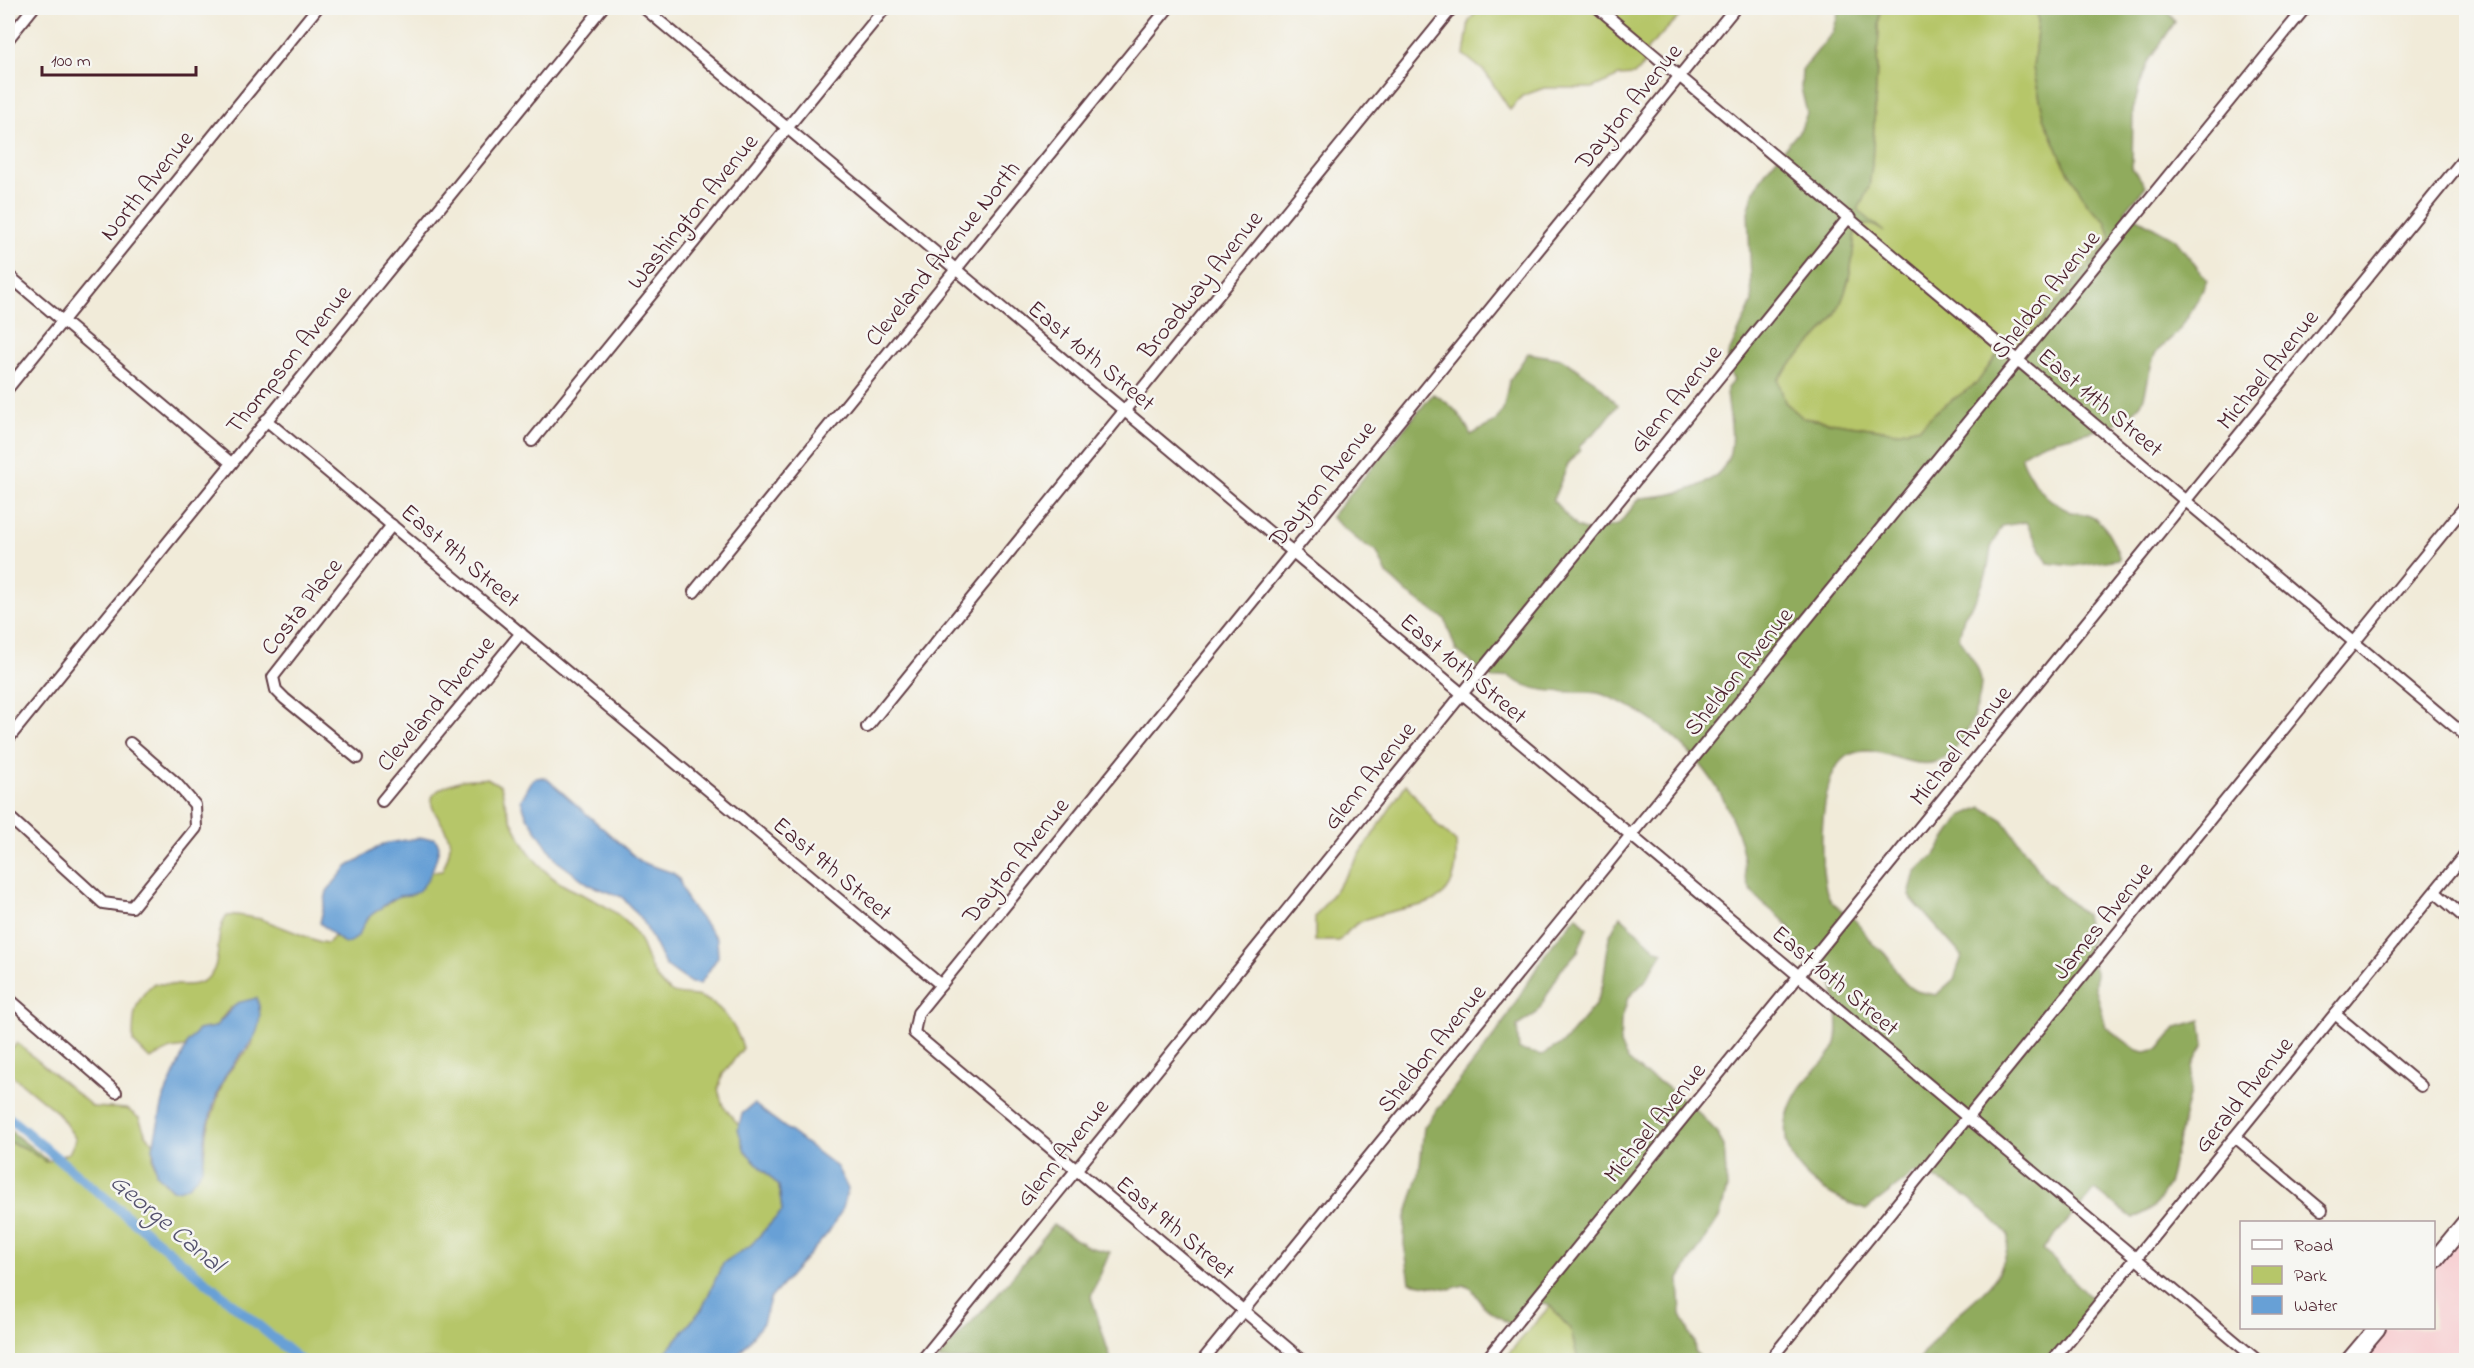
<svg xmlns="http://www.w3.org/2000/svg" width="2474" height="1368" font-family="'Indie Flower',sans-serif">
	<rect width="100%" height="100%" fill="#f6f6f2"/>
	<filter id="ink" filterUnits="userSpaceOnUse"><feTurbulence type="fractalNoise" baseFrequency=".0167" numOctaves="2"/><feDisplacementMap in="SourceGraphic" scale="12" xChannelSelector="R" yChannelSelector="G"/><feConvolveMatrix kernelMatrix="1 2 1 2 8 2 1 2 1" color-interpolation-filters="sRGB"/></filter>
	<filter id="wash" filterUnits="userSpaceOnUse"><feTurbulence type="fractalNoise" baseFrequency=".008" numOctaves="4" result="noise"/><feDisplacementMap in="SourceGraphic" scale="24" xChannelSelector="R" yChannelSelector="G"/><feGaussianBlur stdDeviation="1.35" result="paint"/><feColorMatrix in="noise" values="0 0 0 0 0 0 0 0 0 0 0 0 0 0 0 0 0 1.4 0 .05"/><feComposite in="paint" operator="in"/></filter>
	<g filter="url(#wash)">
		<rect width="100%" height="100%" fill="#f1ebd9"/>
		<path fill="#f7cfd2" d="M 2466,1230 L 2466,1360 L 2357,1360 L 2384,1328 L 2434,1328 L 2434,1269 Z"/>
		<g fill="#b6c669" stroke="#80724a" stroke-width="1.5">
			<path d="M 1479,8 L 1688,8 L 1647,49 L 1646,62 L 1634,75 L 1619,76 L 1592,88 L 1544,88 L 1522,96 L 1510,110 L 1485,72 L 1464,55 L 1469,21 Z"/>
			<path d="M 1880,8 L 2035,8 L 2038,21 L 2033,68 L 2044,117 L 2063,162 L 2088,205 L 2105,220 L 2111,238 L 2021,347 L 1997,356 L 1977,383 L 1938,410 L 1920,427 L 1896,432 L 1803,418 L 1785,402 L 1778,380 C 1793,358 1812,345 1828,325 C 1849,298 1853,261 1855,229 L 1866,223 L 1874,225 L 1858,210 L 1869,187 L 1872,164 Z"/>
			<path d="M 487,778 L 501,786 C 508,824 533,870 569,888 C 590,898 614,908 630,926 C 648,945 646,976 670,991 C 677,996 687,995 696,996 C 720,1001 736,1026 743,1048 L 723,1074 L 718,1089 L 723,1106 L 739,1125 L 745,1151 L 779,1186 L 782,1211 L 750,1246 L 723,1263 L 702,1309 L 659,1360 L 8,1360 L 8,1142 L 25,1148 L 46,1162 L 69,1153 L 76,1139 L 58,1113 L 8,1072 L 8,1053 L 17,1043 L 93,1107 L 127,1109 L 139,1118 L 146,1135 L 154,1143 C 150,1164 157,1177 172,1190 L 188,1186 L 198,1174 L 204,1160 L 206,1135 L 220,1090 L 226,1075 L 252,1045 L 259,1005 L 230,1008 L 215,1027 L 198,1030 L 185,1047 L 171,1049 L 150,1059 L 133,1042 C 133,1018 133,1001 153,984 C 167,983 182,987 196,984 C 229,975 210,937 227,916 L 237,915 L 261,919 L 320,942 L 328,943 L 335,936 L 345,944 L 370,916 L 397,897 L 420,889 L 430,872 L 442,871 C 446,861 452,850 449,839 C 442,813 408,797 459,781 C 468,778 478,780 487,778 Z"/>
			<path d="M 1406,784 L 1438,826 L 1456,842 C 1462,922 1410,897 1360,922 C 1352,926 1345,934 1339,941 L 1315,941 L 1315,917 L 1345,877 Z"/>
			<path d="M 1550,1306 L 1571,1330 L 1578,1360 L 1503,1360 Z"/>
		</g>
		<g fill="#90ab5d" stroke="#6d6544" stroke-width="1.5">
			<path d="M 1836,8 L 1880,8 L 1872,164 L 1869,187 L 1858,210 L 1884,232 C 1873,224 1868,222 1855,229 C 1853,262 1849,298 1828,325 C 1812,345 1793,358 1778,380 L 1785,402 L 1803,418 L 1896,432 L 1920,427 L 1938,410 L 1977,383 L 1996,356 L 2021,347 L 2111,238 L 2105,220 L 2088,205 L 2063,162 L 2044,117 L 2033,68 L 2038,21 L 2035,8 L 2166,8 L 2175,22 L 2148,62 L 2140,85 L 2133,110 L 2132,168 L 2146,186 L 2125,211 L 2175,239 L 2207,280 C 2203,292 2187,318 2180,329 C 2173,339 2161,344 2155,355 C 2148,369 2147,395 2141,404 C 2135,412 2125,418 2116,423 C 2085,438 2048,434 2021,456 C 2031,481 2043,499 2069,511 C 2076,514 2085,513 2092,517 C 2107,524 2115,545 2120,559 L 2073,566 L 2048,563 L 2026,522 L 2002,526 L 1991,548 L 1987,572 L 1978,596 L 1964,616 L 1959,638 C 1967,651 1981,668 1981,683 C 1980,708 1962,755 1936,762 C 1905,771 1872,736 1843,759 C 1819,779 1817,871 1829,898 C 1833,908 1849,912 1856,921 C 1862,927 1866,936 1872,943 C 1876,947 1882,950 1886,955 C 1895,965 1900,983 1914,990 C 1920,993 1929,993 1936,995 L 1954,979 L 1962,956 L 1909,896 L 1915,872 L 1934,856 L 1961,816 L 1982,807 L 2003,820 L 2046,881 L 2085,915 L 2091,940 L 2088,949 L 2096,972 L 2095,986 L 2106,1027 L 2137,1050 L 2145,1052 L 2159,1049 L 2177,1027 L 2201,1020 L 2204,1044 L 2192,1066 L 2190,1091 L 2168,1185 L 2154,1207 L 2134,1219 L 2095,1190 L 2043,1249 L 2099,1306 L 2054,1360 L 1919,1360 C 1931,1345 1943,1327 1958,1314 C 1986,1290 2006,1276 2009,1236 C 1982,1206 1954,1181 1914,1173 L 1866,1210 C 1810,1190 1760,1150 1800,1088 C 1810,1073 1827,1062 1835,1046 C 1841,1032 1836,994 1831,979 C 1825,961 1803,956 1793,941 C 1791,937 1792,931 1790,928 C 1780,913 1760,906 1751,890 C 1744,879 1745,872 1744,860 C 1742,846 1737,830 1731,817 C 1711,762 1657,715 1604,695 C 1596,691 1586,692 1577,692 C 1551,692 1530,691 1508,676 L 1493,679 L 1456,650 L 1445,619 L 1407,593 L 1387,574 L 1376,550 L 1364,545 L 1331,517 L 1433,394 C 1452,404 1462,416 1471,435 L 1495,422 L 1503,410 L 1509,381 L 1528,353 L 1562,359 L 1596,382 L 1618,405 L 1604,423 L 1579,447 L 1580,450 L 1568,464 L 1553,500 L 1576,527 L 1588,531 L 1618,525 L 1640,498 C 1671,496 1722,489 1730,452 C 1735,431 1727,409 1727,388 L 1734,380 L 1727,369 L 1728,355 L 1752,302 L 1748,212 L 1754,191 L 1768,168 L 1801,129 L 1807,113 L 1801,88 L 1802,70 L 1833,32 L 1838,15 Z"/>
			<path d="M 1577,916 L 1587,928 L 1578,951 L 1561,970 L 1537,1013 L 1517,1026 L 1519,1050 L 1542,1055 L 1563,1043 L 1595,1005 L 1603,984 L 1609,937 L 1620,916 L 1657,950 L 1663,952 L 1645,981 L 1628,998 L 1621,1021 L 1620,1045 L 1628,1060 L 1643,1073 L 1663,1084 L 1696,1110 L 1715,1130 L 1724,1146 L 1727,1188 L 1720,1216 L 1679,1279 L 1681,1315 L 1694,1342 L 1695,1351 L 1700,1357 L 1696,1360 L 1578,1360 L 1571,1330 L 1550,1306 L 1531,1301 L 1511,1325 L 1484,1307 L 1472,1289 L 1464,1285 L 1450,1289 L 1410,1282 L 1404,1244 L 1405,1220 L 1419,1174 L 1424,1127 L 1498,1031 L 1547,951 Z"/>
			<path d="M 8,1129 L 46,1159 L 48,1161 L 45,1162 L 25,1148 L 8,1142 Z"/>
			<path d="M 1053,1225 L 1088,1247 L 1110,1252 L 1091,1296 L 1111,1360 L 937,1360 L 1009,1281 Z"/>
		</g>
		<g fill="#67a0d6" stroke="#586080" stroke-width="1.5">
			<path d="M 542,777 L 547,779 L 641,862 L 673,873 L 679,879 L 687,901 L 717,939 L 718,957 L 700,984 L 691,983 L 665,965 L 643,921 L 622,897 L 590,885 L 557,861 L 526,815 L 521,800 L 533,779 Z"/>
			<path d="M 418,838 L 435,838 L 439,846 C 437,860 428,888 413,894 C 409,896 404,895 399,896 C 394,898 373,913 369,917 C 359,927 364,938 345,944 L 320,923 L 327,891 L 347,867 L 383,844 Z"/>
			<path d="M 257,998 C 269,1037 240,1050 225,1076 C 216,1094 209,1119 205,1138 C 203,1149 206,1161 201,1170 C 194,1182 186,1191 172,1190 L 156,1173 L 153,1147 L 164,1097 L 188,1042 L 198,1030 L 215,1027 L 237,1003 Z"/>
			<path d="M 754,1104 L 837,1167 L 848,1189 L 841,1212 L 828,1233 L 770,1299 L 763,1323 L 734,1360 L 659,1360 L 702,1309 L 723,1263 L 750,1246 L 782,1211 L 779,1186 L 745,1151 L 738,1129 L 742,1114 Z"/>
		</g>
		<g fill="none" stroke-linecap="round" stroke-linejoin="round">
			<path stroke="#67a0d6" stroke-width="10" d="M 8,1117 L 300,1360"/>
		</g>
	</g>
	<g filter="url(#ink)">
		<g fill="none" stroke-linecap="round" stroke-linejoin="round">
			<defs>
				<g id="street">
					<path d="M 644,8 L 2257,1360"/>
					<path d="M 1598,8 L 2466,736"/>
					<path d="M 8,39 L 33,8"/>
					<path d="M 8,275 L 230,462"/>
					<path d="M 8,388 L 317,8"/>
					<path d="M 266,420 L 941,985"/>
					<path d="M 532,441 L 885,8"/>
					<path d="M 694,592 L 1168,8"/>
					<path d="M 867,727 L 1452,8"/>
					<path d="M 8,739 L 602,8"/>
					<path d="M 357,758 L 285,699 L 276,690 L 273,677 L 392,525"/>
					<path d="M 382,801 L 521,633"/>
					<path d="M 8,816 L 103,903 L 132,907 L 196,828 L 195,805 L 176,783 L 130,743"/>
					<path d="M 2435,892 L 2466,919"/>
					<path d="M 8,998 L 116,1092"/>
					<path d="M 2335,1014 L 2421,1086"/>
					<path d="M 2235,1137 L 2322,1210"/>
					<path d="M 922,1360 L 1849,217"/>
					<path d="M 1203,1360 L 2305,8"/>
					<path d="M 1302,1360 L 914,1033 L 918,1013 L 1735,8"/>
					<path d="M 1486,1360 L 2466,156"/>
					<path d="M 1770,1360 L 2466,505"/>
					<path d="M 2053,1360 L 2466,853"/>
				</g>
				<g id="secondary">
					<path d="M 2434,1261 L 2466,1222"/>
					<path d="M 2350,1360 L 2377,1328"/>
				</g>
			</defs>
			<use href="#street" stroke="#633e45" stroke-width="14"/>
			<use href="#secondary" stroke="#633e45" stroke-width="20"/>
			<use href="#street" stroke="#fff" stroke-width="10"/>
			<use href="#secondary" stroke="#fff" stroke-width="16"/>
		</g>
	</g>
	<g text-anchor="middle" stroke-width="5" stroke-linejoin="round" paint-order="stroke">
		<g font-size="24" fill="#4a1f2b" stroke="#f6f6f2">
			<text transform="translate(1628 106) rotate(-51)" y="8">Dayton Avenue</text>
			<text transform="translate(146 185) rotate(-51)" y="8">North Avenue</text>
			<text transform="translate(692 211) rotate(-51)" y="8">Washington Avenue</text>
			<text transform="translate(942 253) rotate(-51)" y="8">Cleveland Avenue North</text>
			<text transform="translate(1200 284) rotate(-51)" y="8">Broadway Avenue</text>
			<text transform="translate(2045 294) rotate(-51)" y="8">Sheldon Avenue</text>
			<text transform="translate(1092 355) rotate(40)" y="8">East 10th Street</text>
			<text transform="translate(288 359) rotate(-51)" y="8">Thompson Avenue</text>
			<text transform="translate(2267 369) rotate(-51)" y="8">Michael Avenue</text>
			<text transform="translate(1675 398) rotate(-51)" y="8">Glenn Avenue</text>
			<text transform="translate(2101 402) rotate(40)" y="8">East 11th Street</text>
			<text transform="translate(1322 483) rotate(-51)" y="8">Dayton Avenue</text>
			<text transform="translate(461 555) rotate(40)" y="8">East 9th Street</text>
			<text transform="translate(301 606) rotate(-52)" y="8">Costa Place</text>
			<text transform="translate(1464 668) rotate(40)" y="8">East 10th Street</text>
			<text transform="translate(1738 671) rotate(-51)" y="8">Sheldon Avenue</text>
			<text transform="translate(435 703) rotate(-50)" y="8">Cleveland Avenue</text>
			<text transform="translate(1960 745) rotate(-51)" y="8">Michael Avenue</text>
			<text transform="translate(1369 775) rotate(-51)" y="8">Glenn Avenue</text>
			<text transform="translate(1015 860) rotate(-51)" y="8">Dayton Avenue</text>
			<text transform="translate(833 868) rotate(40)" y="8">East 9th Street</text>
			<text transform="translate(2102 920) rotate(-51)" y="8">James Avenue</text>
			<text transform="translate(1836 980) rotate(40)" y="8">East 10th Street</text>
			<text transform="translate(1431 1048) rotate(-51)" y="8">Sheldon Avenue</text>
			<text transform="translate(2243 1094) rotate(-51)" y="8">Gerald Avenue</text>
			<text transform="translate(1654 1122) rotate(-51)" y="8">Michael Avenue</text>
			<text transform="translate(1062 1152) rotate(-51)" y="8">Glenn Avenue</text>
			<text transform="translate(1176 1227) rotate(40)" y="8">East 9th Street</text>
		</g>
		<g font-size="26" font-style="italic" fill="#56536f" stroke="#f6f6f2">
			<text transform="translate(168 1222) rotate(40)" y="9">George Canal</text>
		</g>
	</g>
	<rect width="2474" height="1368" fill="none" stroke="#f6f6f2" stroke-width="30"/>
	<rect x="2240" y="1221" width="195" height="108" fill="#f6f6f2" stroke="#b1a0a2" stroke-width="1.5"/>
	<rect x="2252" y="1240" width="30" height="9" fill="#ffffff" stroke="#b1a0a2" stroke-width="1.5"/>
	<text x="2294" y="1251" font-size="18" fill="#4a1f2b">Road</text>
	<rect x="2252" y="1266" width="30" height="18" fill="#b6c669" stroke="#b1a0a2" stroke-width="1.5"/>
	<text x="2294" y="1281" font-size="18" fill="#4a1f2b">Park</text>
	<rect x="2252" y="1296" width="30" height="18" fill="#67a0d6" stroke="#b1a0a2" stroke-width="1.5"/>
	<text x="2294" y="1311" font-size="18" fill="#4a1f2b">Water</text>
	<path d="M42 66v9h154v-9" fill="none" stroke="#4a1f2b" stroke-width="3"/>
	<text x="51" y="66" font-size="18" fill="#4a1f2b" stroke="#f6f6f2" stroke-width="4.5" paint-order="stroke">100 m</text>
</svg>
